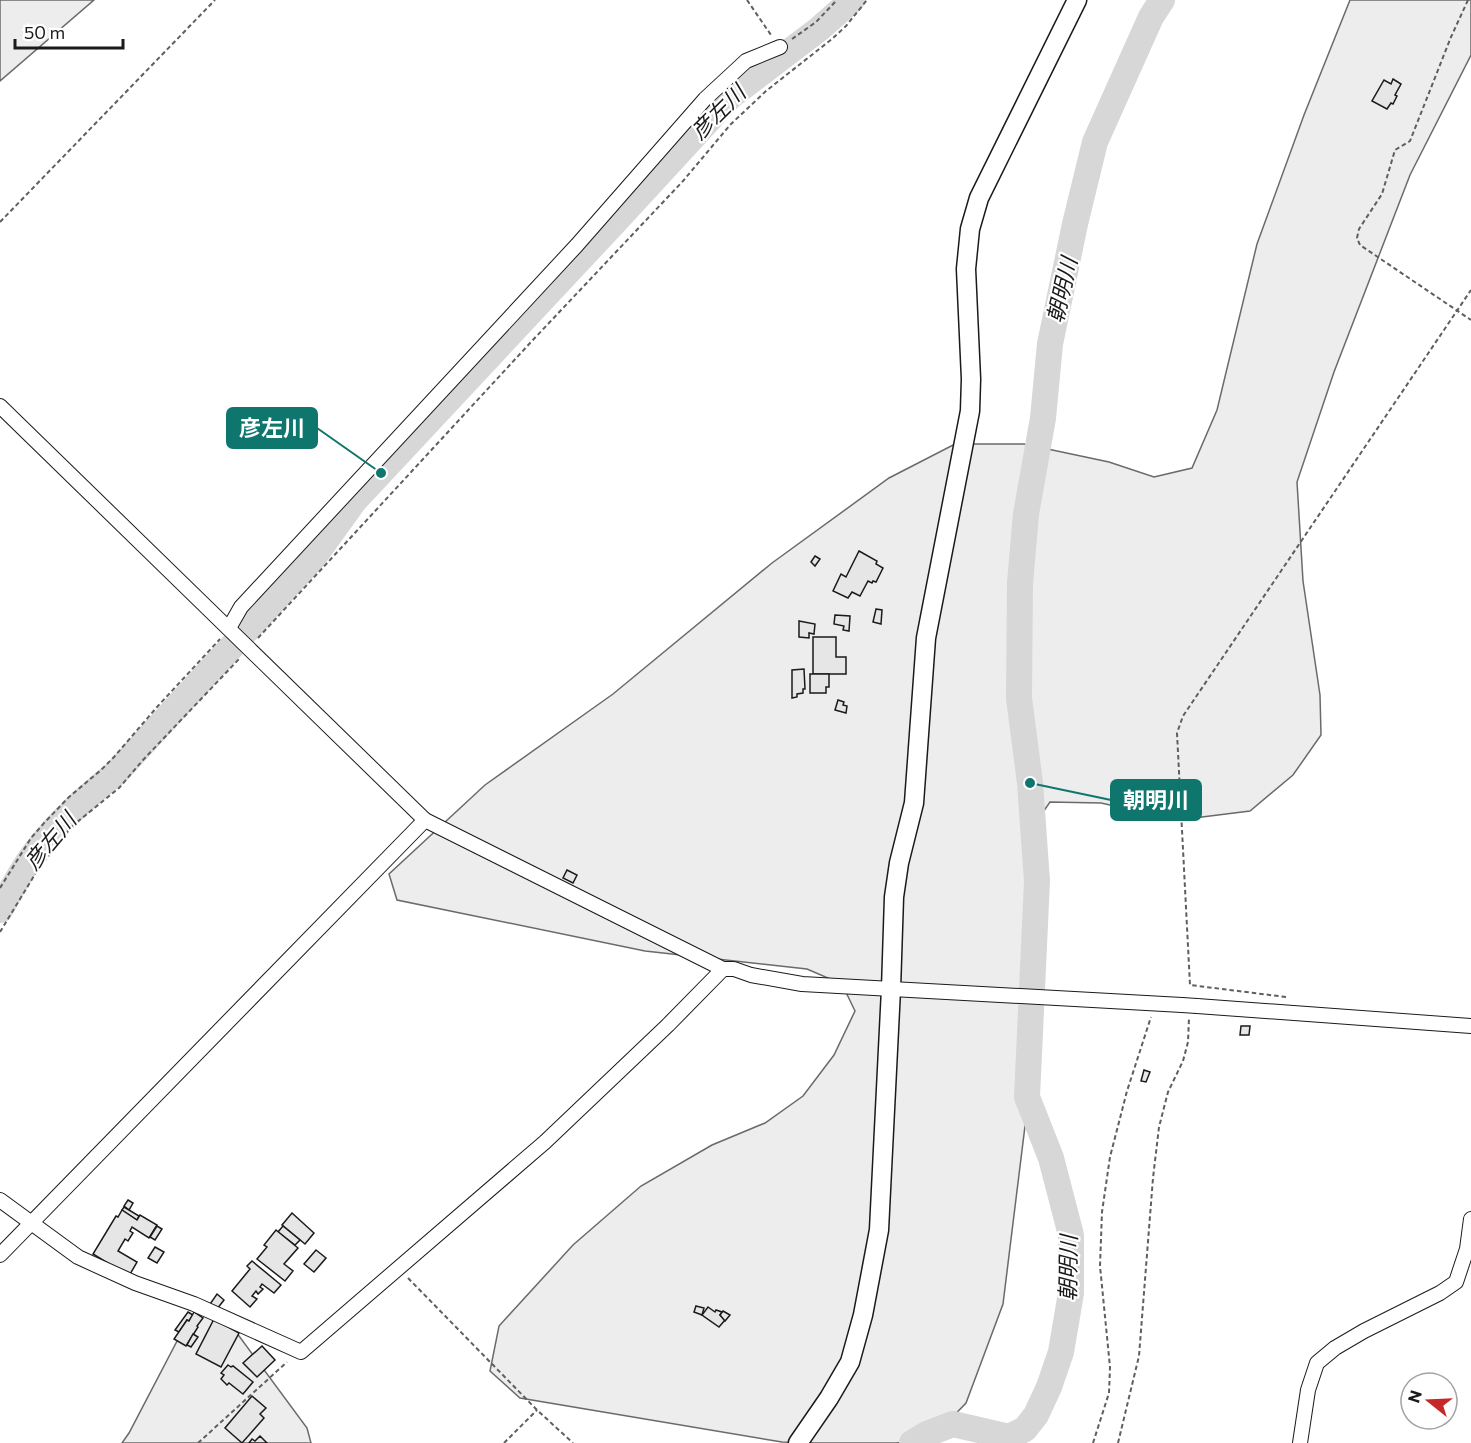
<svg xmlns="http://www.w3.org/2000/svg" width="1471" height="1443" font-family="Commissioner,'Noto Sans JP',sans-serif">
	<rect width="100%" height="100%" fill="#fff"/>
	<g fill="#ededed" stroke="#6a6a6a" stroke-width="1.5">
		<path d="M 0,0 L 94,0 L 0,81 Z"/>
		<path d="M 1350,0 L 1471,0 L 1471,55 L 1410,175 L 1334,372 L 1297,482 L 1303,581 L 1320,695 L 1321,735 L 1293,775 L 1250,811 L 1178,820 L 1101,803 L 1050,802 L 1034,825 L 1025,900 L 1032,952 L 1026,1118 L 1003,1304 L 966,1403 L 931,1439 L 896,1443 L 817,1443 L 782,1442 L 520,1398 L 490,1371 L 499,1326 L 573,1245 L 641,1186 L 712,1145 L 765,1123 L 803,1096 L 834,1055 L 855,1011 L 842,984 L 807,969 L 645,951 L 397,900 L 389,874 L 485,785 L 613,694 L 772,563 L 889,478 L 955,444 L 1024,444 L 1109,462 L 1154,477 L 1192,468 L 1217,410 L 1257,244 L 1304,115 Z"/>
		<path d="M 214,1302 L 307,1428 L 311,1443 L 122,1443 L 129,1433 L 187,1322 Z"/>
	</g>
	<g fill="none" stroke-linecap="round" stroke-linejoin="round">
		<g stroke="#d7d7d7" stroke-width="26">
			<path d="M 0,910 C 9,894 18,877 28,862 C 52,827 83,799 116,773 L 314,557 L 355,500 L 612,225 L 731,96 L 819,29 L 852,0"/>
			<path d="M 912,1443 L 927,1434 L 953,1424 L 1009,1437 L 1025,1429 L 1036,1415 L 1049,1387 L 1061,1352 L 1071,1293 L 1071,1235 L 1051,1158 L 1027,1097 L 1037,881 L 1030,783 L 1019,698 L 1020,583 L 1026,514 L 1043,418 L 1050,344 L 1075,224 L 1095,142 L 1151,17 L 1162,0"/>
		</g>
	</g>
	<g fill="#e6e6e6" stroke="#1a1a1a" stroke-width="1.5">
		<path d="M 1393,79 L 1401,84 L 1395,95 L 1397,96 L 1393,104 L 1391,103 L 1387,109 L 1372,101 L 1384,80 L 1391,84 Z"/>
		<path d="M 859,551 L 877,561 L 876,564 L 883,568 L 876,582 L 873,581 L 872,583 L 868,581 L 860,596 L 852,592 L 848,598 L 833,591 L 841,574 L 846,577 Z"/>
		<path d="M 815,556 L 820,559 L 815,566 L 811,562 Z"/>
		<path d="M 876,609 L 882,610 L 881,624 L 873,622 Z"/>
		<path d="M 835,615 L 850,616 L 849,631 L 843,630 L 844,626 L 834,624 Z"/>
		<path d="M 799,621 L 815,624 L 814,634 L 809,633 L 809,638 L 799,637 Z"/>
		<path d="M 813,637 L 836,637 L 836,657 L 846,657 L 846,674 L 813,674 Z"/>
		<path d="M 804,669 L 805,689 L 803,689 L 803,693 L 797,694 L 797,697 L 792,698 L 792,670 Z"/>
		<path d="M 810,674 L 829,674 L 829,687 L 826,687 L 826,693 L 810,693 Z"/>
		<path d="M 838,700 L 844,702 L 843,705 L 847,706 L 846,713 L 835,710 Z"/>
		<path d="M 567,870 L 577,875 L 573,883 L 563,878 Z"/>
		<path d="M 1241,1026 L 1250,1026 L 1249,1035 L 1240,1035 Z"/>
		<path d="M 1144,1070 L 1150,1072 L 1146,1082 L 1141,1081 Z"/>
		<path d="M 128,1200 L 133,1203 L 129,1210 L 124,1206 Z"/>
		<path d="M 124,1207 L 139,1216 L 137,1220 L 122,1210 Z"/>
		<path d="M 122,1210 L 137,1220 L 140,1215 L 157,1225 L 149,1238 L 132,1227 L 130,1231 L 133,1233 L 128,1241 L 125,1239 L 118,1251 L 137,1262 L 129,1276 L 93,1254 L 116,1216 L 118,1217 Z"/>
		<path d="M 292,1213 L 314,1233 L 305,1244 L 282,1225 Z"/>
		<path d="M 157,1226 L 162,1229 L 155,1240 L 150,1237 Z"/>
		<path d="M 283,1226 L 300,1240 L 295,1245 L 278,1232 Z"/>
		<path d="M 276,1230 L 298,1248 L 284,1264 L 293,1271 L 285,1281 L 257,1259 L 267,1247 L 264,1245 Z"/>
		<path d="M 155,1247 L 164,1252 L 157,1263 L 148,1258 Z"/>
		<path d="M 316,1250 L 326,1258 L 314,1272 L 304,1264 Z"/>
		<path d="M 252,1261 L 281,1285 L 274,1293 L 262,1284 L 260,1287 L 263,1289 L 258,1294 L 256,1291 L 252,1296 L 257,1299 L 250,1307 L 232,1291 L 250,1269 L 247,1266 Z"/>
		<path d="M 217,1294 L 224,1300 L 217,1309 L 210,1304 Z"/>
		<path d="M 696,1306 L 704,1308 L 702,1315 L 694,1312 Z"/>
		<path d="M 708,1307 L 715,1312 L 716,1310 L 722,1312 L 720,1315 L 725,1320 L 719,1327 L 702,1315 Z"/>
		<path d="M 723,1311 L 730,1315 L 725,1321 L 720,1315 Z"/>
		<path d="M 188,1312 L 193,1315 L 189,1321 L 187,1320 L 179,1332 L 175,1330 Z"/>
		<path d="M 194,1312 L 203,1318 L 197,1326 L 198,1327 L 186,1346 L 174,1339 L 187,1320 L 189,1321 Z"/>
		<path d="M 214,1319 L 239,1333 L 221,1367 L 196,1354 Z"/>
		<path d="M 193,1334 L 198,1337 L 191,1347 L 187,1345 Z"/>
		<path d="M 262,1346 L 275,1360 L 257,1377 L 243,1363 Z"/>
		<path d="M 228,1365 L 231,1367 L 233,1366 L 253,1382 L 243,1394 L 229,1383 L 227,1385 L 221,1379 L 224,1375 L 221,1373 Z"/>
		<path d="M 252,1396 L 266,1408 L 260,1414 L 264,1418 L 242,1443 L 225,1428 Z"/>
		<path d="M 260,1436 L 267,1443 L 249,1443 L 252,1439 L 255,1441 Z"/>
	</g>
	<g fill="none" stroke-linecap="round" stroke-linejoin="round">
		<defs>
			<g id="street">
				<path d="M 0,406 L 425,820 L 723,969 L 734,969 L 751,975 L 802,984 L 1182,1005"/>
				<path d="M 229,628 L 241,607 L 577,245 L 705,99 L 746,61 L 780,47"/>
				<path d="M 1197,1006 L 1471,1026"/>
				<path d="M 0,1200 L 78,1257 L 135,1283 L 194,1304 L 301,1352 L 545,1142 L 668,1025 L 723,969"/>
				<path d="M 0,1255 L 425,820"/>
				<path d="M 1300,1443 L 1308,1390 L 1317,1363 L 1335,1348 L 1364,1331 L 1440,1293 L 1456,1282 L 1467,1249 L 1471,1219"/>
			</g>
			<path id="secondary" d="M 798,1443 L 829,1398 L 850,1362 L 863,1315 L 879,1230 L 891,989 L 894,897 L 899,863 L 914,803 L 926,638 L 970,411 L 971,379 L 966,269 L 970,229 L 979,198 L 1077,0"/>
		</defs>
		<use href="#street" stroke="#1a1a1a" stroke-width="16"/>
		<use href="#secondary" stroke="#1a1a1a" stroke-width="21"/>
		<g stroke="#5f5f5f" stroke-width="2" stroke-dasharray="4.5 3" stroke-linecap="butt">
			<path d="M 747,0 L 771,35"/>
			<path d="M 1468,0 L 1451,37 L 1410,141 L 1395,150 L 1382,194 L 1359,229 L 1357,238 L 1360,245 L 1471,320"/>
			<path d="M 792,39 L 816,22 L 837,0"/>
			<path d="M 0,222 L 215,0"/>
			<path d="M 258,638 L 531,342 L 683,181 L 730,125 L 766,91 L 832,39 L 846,26 L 867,0"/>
			<path d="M 0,888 L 31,838 L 45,822 L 69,797 L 101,770 L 114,757 L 157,707 L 220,639"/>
			<path d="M 0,932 L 37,871 L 71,827 L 119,788 L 143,760 L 240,658"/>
			<path d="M 1286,997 L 1190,985 L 1177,733 L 1183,716 L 1471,290"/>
			<path d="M 408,1278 L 537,1410 L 573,1443"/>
			<path d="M 198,1443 L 287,1362"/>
			<path d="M 504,1443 L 537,1410"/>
			<path d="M 1093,1443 L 1109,1393 L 1110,1367 L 1100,1266 L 1102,1212 L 1110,1157 L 1127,1091 L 1151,1017"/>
			<path d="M 1118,1443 L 1139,1356 L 1153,1178 L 1159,1127 L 1168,1092 L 1183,1061 L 1188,1042 L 1189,1018"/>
		</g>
		<use href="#street" stroke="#fff" stroke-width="14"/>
		<use href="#secondary" stroke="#fff" stroke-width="18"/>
		<defs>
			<path id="street-bridge" d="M 1182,1005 L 1197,1006"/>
		</defs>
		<use href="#street-bridge" stroke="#1a1a1a" stroke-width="16" stroke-linecap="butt"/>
		<use href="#street-bridge" stroke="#fff" stroke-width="14"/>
	</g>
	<g text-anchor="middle" stroke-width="4.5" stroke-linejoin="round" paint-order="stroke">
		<g font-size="22" font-style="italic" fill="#1a1a1a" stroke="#fff">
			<text transform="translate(718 112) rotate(-45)" y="8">彦左川</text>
			<text transform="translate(1062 290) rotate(-77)" y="8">朝明川</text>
			<text transform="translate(50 841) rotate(-50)" y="8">彦左川</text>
			<text transform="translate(1068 1268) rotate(-89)" y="8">朝明川</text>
		</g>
	</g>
	<path fill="none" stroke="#0f766e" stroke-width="2" d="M381 473L317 428M1030 783L1111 800"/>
	<g fill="#0f766e" stroke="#fff" stroke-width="2">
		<circle cx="381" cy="473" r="6"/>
		<circle cx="1030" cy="783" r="6"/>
	</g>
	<g fill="#0f766e" stroke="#0f766e" stroke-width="2">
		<rect x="227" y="408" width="90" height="40" rx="6"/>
		<rect x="1111" y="780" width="90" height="40" rx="6"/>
	</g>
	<g font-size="22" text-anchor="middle" font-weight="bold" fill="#fff">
		<text x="272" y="436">彦左川</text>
		<text x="1156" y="808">朝明川</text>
	</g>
	<g transform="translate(1429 1401) rotate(288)"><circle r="28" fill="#ffffff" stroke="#a3a3a3" stroke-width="1.5"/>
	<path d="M0-4.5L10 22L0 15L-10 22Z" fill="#c62828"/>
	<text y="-9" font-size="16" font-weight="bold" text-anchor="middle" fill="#1a1a1a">N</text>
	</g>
	<path d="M15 39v9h108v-9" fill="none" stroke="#1a1a1a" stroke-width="3"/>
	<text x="24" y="39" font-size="18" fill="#1a1a1a" stroke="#ffffff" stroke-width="4.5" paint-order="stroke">50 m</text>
</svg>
